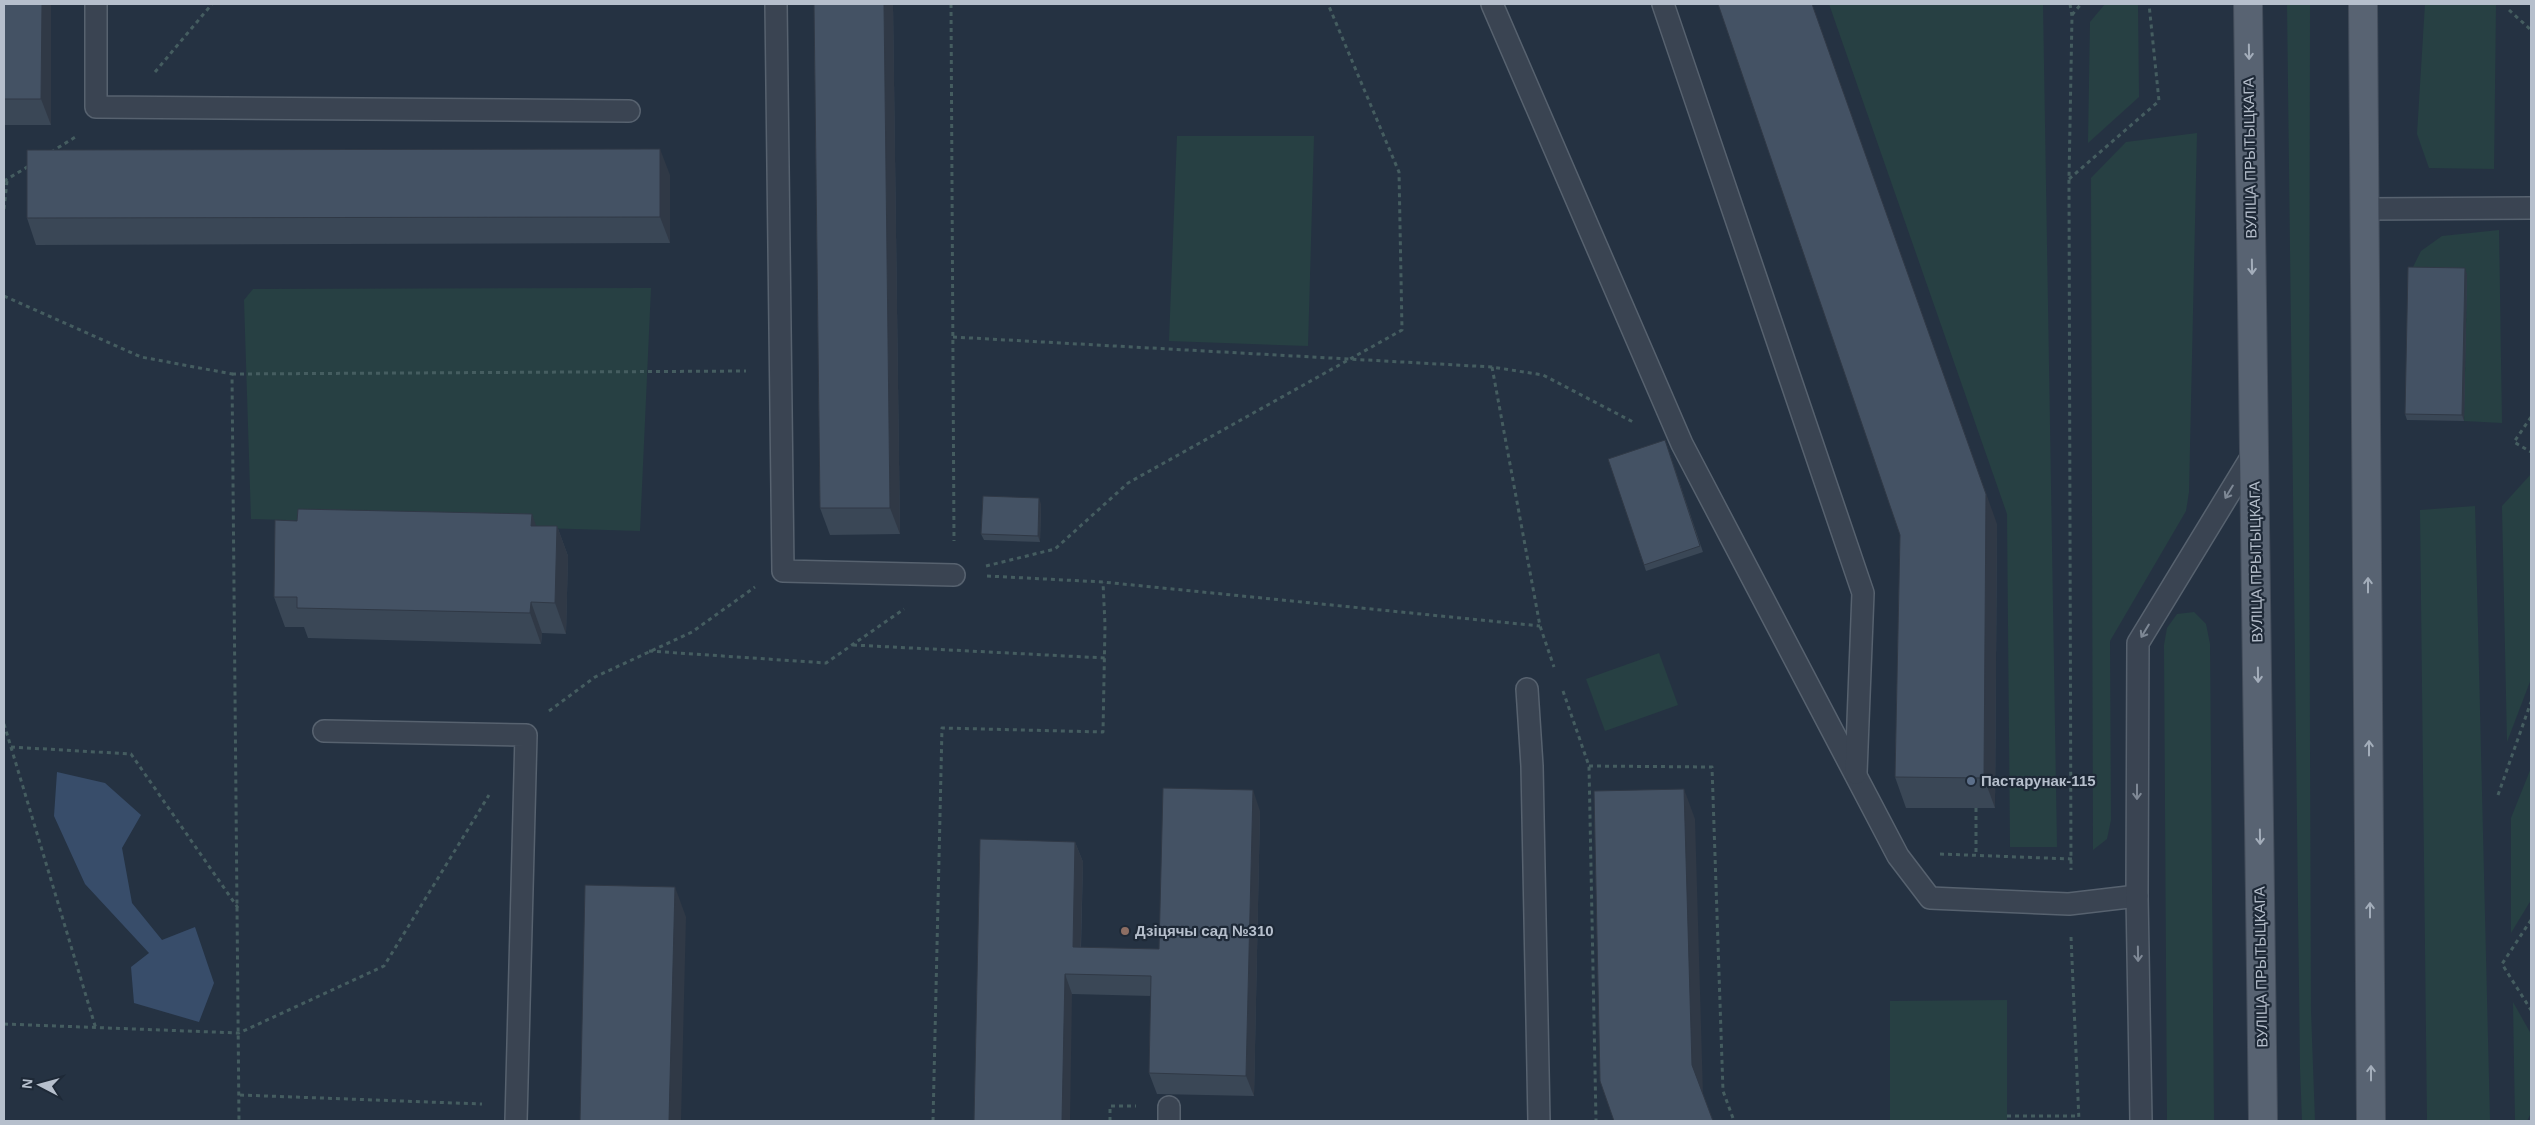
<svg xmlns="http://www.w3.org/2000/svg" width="2535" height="1125" font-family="Arial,sans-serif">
	<rect width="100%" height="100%" fill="#253242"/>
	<g fill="#274043">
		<path d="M 1829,4 L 2043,4 L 2057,847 L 2010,847 L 2007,514 Z"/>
		<path d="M 2105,4 L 2138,4 L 2139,97 L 2088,143 L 2090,22 Z"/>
		<path d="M 2287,4 L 2310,4 L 2309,486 L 2311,1011 L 2315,1121 L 2302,1121 L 2300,1069 Z"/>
		<path d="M 2425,4 L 2496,4 L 2494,169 L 2429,168 L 2417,134 Z"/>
		<path d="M 2197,133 L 2189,492 L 2186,511 L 2110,641 L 2111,820 L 2107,839 L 2093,850 L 2091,178 L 2126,142 Z"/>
		<path d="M 1177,136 L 1314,136 L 1308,346 L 1169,341 Z"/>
		<path d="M 2499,230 L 2502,423 L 2464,421 L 2467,274 L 2410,273 L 2421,251 L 2442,236 Z"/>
		<path d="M 651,288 L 640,531 L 251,519 L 244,300 L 253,289 Z"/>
		<path d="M 2531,474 L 2531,679 L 2507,742 L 2502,506 Z"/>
		<path d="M 2475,506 L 2490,1121 L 2427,1121 L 2420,510 Z"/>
		<path d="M 2194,612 L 2206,624 L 2210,644 L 2214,1121 L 2167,1121 L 2164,645 L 2167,628 L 2177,614 Z"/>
		<path d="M 1659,653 L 1678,705 L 1605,731 L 1586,679 Z"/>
		<path d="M 2531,768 L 2531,900 L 2511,933 L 2511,818 Z"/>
		<path d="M 2007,1000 L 2007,1121 L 1890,1121 L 1890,1001 Z"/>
		<path d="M 2513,1002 L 2531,1034 L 2531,1113 L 2527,1121 L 2515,1121 Z"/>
	</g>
	<path fill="#384d6a" d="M 57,772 L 105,783 L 141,815 L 122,848 L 132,903 L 162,940 L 195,927 L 214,983 L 199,1022 L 134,1003 L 131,967 L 149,953 L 85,884 L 54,816 Z"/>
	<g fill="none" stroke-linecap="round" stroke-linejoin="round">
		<defs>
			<g id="service">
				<path d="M 96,4 L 96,107 L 629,111"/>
				<path d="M 776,4 L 783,571 L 954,575"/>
				<path d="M 1492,4 L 1682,444 L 1898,856 L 1930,898 L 2069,904 L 2137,896"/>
				<path d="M 1663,4 L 1863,593 L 1856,773"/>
				<path d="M 2366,209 L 2531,208"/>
				<path d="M 1527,689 L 1532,766 L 1539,1121"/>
				<path d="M 324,731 L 526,735 L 516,1121"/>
				<path d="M 1169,1121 L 1169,1107"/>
				<path d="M 2141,1121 L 2137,896 L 2138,643 L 2255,451"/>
			</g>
			<g id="primary">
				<path d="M 2248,4 L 2263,1121"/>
				<path d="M 2363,4 L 2371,1121"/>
			</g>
		</defs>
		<use href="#service" stroke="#57626f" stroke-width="24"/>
		<use href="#primary" stroke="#434d5b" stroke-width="30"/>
		<g stroke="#455d60" stroke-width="3" stroke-dasharray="4 4" stroke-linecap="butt">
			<path d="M 951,4 L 954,541"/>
			<path d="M 2070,4 L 2072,16 L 2069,179 L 2071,870"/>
			<path d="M 2509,10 L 2531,30"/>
			<path d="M 2072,15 L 2081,4"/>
			<path d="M 155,72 L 212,4"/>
			<path d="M 51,152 L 77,136"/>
			<path d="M 2069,179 L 2159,101 L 2149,4"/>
			<path d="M 4,181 L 29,166"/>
			<path d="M 4,209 L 7,181"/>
			<path d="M 4,296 L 141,357 L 232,374 L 239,1121"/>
			<path d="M 953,337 L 1492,367 L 1543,375 L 1635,423"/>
			<path d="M 1492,367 L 1540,626 L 1554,667"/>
			<path d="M 232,374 L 746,371"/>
			<path d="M 2531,417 L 2514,442 L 2531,452"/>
			<path d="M 986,566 L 1055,549 L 1128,483 L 1402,330 L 1399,172 L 1328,4"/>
			<path d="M 987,576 L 1103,582 L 1540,626"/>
			<path d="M 853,645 L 1105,658"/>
			<path d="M 649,651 L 826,663 L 904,609"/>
			<path d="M 1563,691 L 1589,766 L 1596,1121"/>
			<path d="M 549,711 L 595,677 L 692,632 L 755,587"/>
			<path d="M 4,724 L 96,1029"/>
			<path d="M 11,747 L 131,754 L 238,908"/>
			<path d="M 1589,766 L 1712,767 L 1723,1091 L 1734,1121"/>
			<path d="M 2498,795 L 2531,702"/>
			<path d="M 1976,808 L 1976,855"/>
			<path d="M 1940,854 L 2072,859"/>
			<path d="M 2531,920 L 2502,964 L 2531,1010"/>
			<path d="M 2071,937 L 2079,1121"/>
			<path d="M 4,1024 L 239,1033 L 384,966 L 489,795"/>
			<path d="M 240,1095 L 482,1104"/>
			<path d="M 2007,1116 L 2079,1116"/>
			<path d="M 933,1121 L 942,728 L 1103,732 L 1105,625 L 1103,582"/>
			<path d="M 1110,1121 L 1110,1106 L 1136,1106"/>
		</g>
		<use href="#service" stroke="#3a4452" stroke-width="21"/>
		<use href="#primary" stroke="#586372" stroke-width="28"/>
	</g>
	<g fill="#3a4756">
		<rect x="4" y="4" width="47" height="121"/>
		<path d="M 814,4 L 893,4 L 900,534 L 830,535 L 820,508 Z"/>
		<path d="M 670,175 L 670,243 L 36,245 L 27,218 Z"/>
		<path d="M 2467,274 L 2464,421 L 2407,420 L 2405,414 Z"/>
		<path d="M 1665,440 L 1703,552 L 1646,571 L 1644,565 Z"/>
		<path d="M 1041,504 L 1040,542 L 984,540 L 981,534 Z"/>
		<path d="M 1997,524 L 1995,808 L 1906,808 L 1895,777 L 1900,535 Z"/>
		<path d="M 536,526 L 557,526 L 568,556 L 566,634 L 542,633 L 541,644 L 308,638 L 304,627 L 285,627 L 274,597 Z"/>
		<path d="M 1260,811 L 1254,1096 L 1157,1094 L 1149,1073 L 1151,996 L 1072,994 L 974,1121 L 1075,842 L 1083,862 L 1081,948 L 1159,949 Z"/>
	</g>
	<g fill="#303946">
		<path d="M 42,4 L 51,4 L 51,125 L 41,99 Z"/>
		<path d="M 884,4 L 893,4 L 900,534 L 890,508 Z"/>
		<path d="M 1812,4 L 1997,524 L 1995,808 L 1984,778 Z"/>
		<path d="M 660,149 L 670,175 L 670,243 L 660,217 Z"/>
		<path d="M 2465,268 L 2467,274 L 2464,421 L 2462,415 Z"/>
		<path d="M 1039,498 L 1041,504 L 1040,542 L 1038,536 Z"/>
		<path d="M 532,514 L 543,545 L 531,526 Z"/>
		<path d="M 557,526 L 568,556 L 566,634 L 555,603 Z"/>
		<path d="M 531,602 L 542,633 L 541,644 L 530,613 Z"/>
		<path d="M 1684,789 L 1695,819 L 1703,1095 L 1692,1065 Z"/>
		<path d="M 1253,790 L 1260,811 L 1254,1096 L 1246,1076 Z"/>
		<path d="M 1075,842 L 1083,862 L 1080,968 L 1073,947 Z"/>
		<path d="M 675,887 L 686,917 L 681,1121 L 669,1121 Z"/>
		<path d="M 1065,974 L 1072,994 L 1070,1121 L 1062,1121 Z"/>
	</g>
	<g fill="#445264" stroke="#303946">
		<path d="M 4,4 L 42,4 L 41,99 L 4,99 Z"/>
		<path d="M 814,4 L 884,4 L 890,508 L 820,508 Z"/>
		<path d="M 1718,4 L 1812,4 L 1986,494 L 1984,778 L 1895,777 L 1900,535 Z"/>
		<path d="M 660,149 L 660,217 L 27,218 L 27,150 Z"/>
		<path d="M 2408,267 L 2465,268 L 2462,415 L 2405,414 Z"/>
		<path d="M 1665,440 L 1700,546 L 1644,565 L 1608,459 Z"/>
		<path d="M 983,496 L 1039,498 L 1038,536 L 981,534 Z"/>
		<path d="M 298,509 L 532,514 L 531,526 L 557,526 L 555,603 L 531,602 L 530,613 L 297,608 L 297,597 L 274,597 L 275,520 L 297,521 Z"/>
		<path d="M 1163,788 L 1253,790 L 1246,1076 L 1149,1073 L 1151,976 L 1065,974 L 1062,1121 L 974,1121 L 980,839 L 1075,842 L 1073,947 L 1159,949 Z"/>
		<path d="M 1684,789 L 1692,1065 L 1713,1121 L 1614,1121 L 1600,1081 L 1594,791 Z"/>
		<path d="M 585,885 L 675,887 L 669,1121 L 580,1121 Z"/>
	</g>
	<defs><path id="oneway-shaft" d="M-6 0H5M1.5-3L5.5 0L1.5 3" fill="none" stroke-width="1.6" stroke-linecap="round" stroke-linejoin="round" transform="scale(1.25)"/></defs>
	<g stroke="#a3adba">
		<use href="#oneway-shaft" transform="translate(2249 52) rotate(89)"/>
		<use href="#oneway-shaft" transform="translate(2252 267) rotate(89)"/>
		<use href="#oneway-shaft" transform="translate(2368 585) rotate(-90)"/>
		<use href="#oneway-shaft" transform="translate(2258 675) rotate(89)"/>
		<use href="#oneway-shaft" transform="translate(2369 748) rotate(-90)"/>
		<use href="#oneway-shaft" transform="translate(2260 837) rotate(89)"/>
		<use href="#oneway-shaft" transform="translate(2370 910) rotate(-90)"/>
		<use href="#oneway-shaft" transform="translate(2371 1073) rotate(-90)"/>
	</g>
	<g stroke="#7e8895">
		<use href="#oneway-shaft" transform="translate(2229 492) rotate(121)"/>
		<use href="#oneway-shaft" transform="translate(2145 631) rotate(121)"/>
		<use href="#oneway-shaft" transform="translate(2137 792) rotate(90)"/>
		<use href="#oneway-shaft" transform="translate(2138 954) rotate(89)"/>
	</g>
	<circle fill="#5c6f8a" stroke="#1e2937" stroke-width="2" cx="1971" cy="781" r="5"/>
	<circle fill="#8d6e63" stroke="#1e2937" stroke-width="2" cx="1125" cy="931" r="5"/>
	<g text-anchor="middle" stroke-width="4.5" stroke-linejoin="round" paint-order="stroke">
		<g font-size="15" fill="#b6bfcc" stroke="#1e2937">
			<text transform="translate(2250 158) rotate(-91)" y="5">ВУЛІЦА ПРЫТЫЦКАГА</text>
			<text transform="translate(2256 562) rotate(-91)" y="5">ВУЛІЦА ПРЫТЫЦКАГА</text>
			<text transform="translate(2261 967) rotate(-91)" y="5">ВУЛІЦА ПРЫТЫЦКАГА</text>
		</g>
		<g font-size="15" font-weight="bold" fill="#b6bfcc" stroke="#1e2937" text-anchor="start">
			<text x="1981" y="786">Пастарунак-115</text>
			<text x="1135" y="936">Дзіцячы сад №310</text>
		</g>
	</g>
	<rect width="2535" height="1125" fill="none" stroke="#b6bfcc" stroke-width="10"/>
	<g transform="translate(40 1085) rotate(276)" stroke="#1e2937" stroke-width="4" paint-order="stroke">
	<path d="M0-4L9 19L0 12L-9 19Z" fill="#b6bfcc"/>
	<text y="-8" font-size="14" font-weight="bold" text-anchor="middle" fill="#b6bfcc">N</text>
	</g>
</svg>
